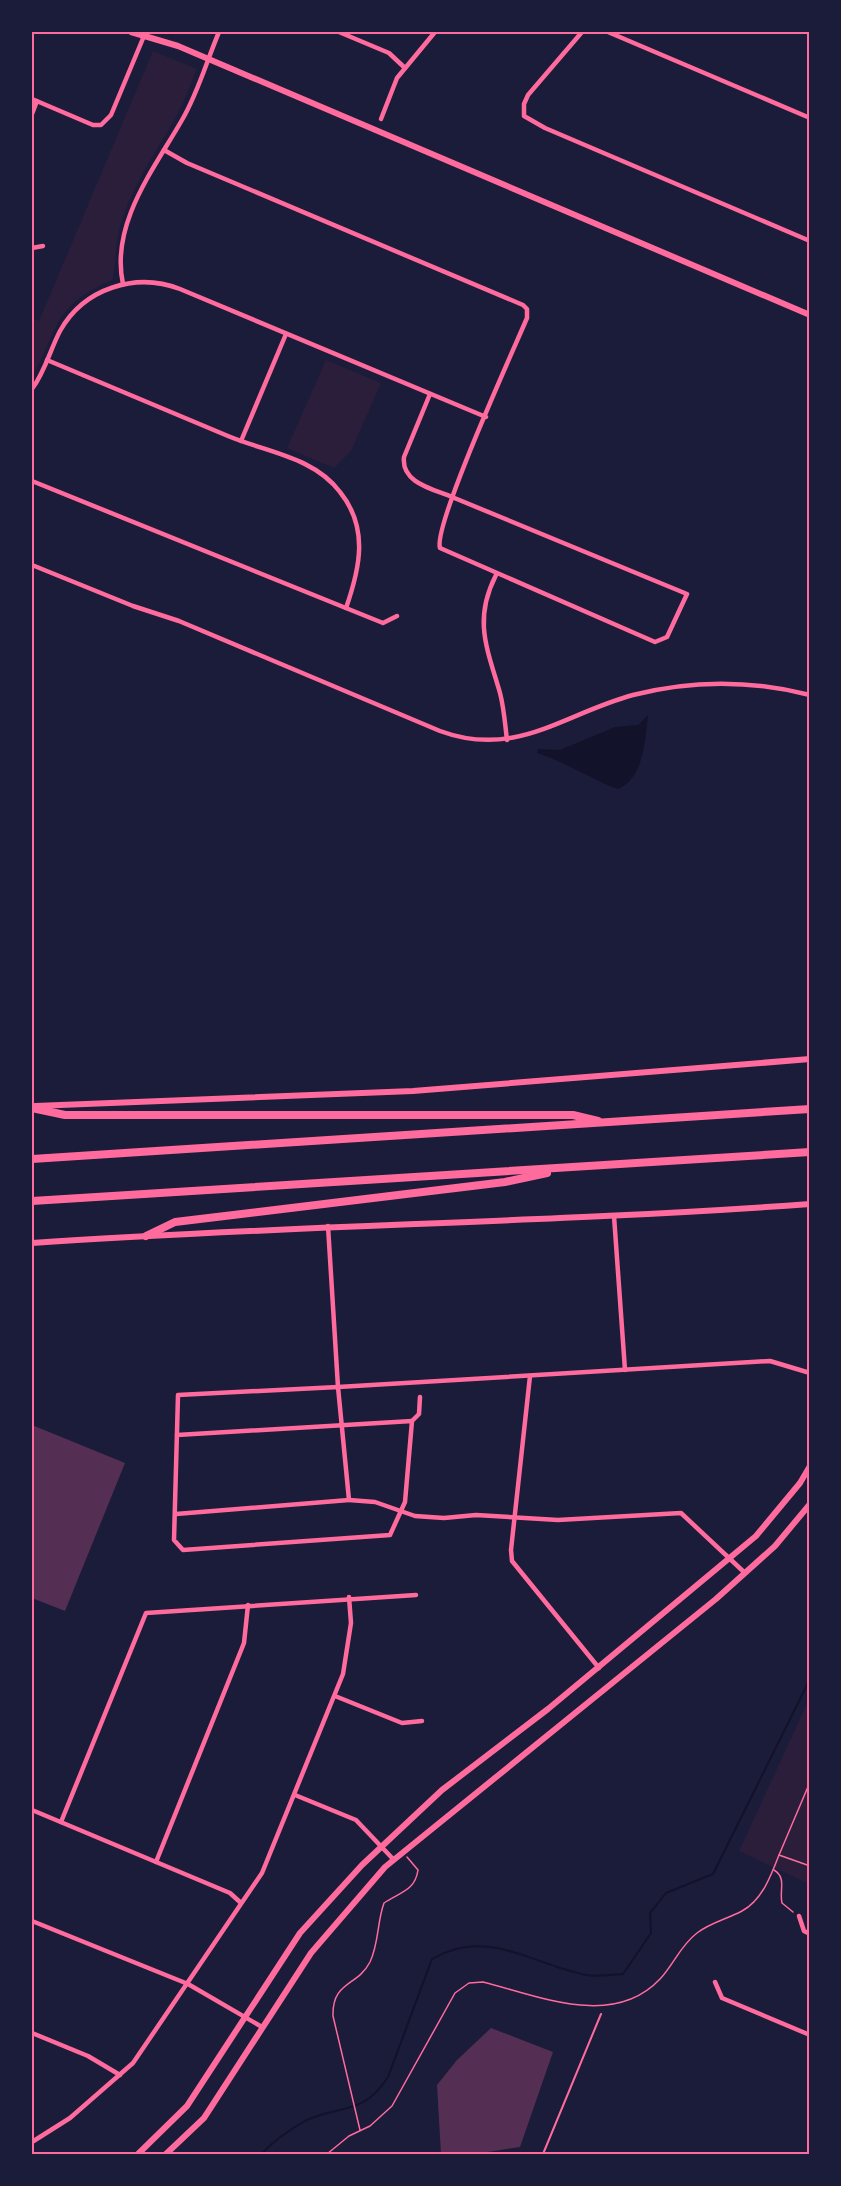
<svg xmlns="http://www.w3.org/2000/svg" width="841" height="2186" font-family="Overpass,sans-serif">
	<rect width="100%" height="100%" fill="#1b1b3a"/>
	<g fill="#2a1e3b">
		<path d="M 153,51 L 197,69 C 190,84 185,101 177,115 C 155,153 134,183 120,226 C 116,239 115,275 112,280 C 51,307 61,326 32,377 L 32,318 L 39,321 Z"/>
		<path d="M 326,360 L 381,383 L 351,451 L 334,468 L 287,448 Z"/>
		<path d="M 809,1699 L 809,1884 L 739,1851 Z"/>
	</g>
	<path fill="#12122b" d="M 648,715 C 645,740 644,778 618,789 C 590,779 566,762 537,753 L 538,749 L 560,750 L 615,727 L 638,725 Z"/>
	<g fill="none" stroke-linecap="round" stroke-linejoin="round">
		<path stroke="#12122b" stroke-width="2" d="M 261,2154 C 273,2142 289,2130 305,2121 C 341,2104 363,2116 388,2077 L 432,1959 C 486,1927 532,1964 586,1975 C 597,1977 611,1975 623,1974 L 651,1933 L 650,1913 L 666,1893 L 713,1874 L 810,1679"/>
	</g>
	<g fill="#542f53">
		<path d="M 32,1425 L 125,1463 L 65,1611 L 32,1598 Z"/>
		<path d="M 491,2028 L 553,2052 L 520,2147 L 475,2154 L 441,2154 L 437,2085 L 457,2060 Z"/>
	</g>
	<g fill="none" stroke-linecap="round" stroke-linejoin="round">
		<g stroke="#ff6b9d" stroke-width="1.5">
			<path d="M 810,1782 L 779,1855 L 810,1866"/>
			<path d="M 774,1870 C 787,1878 779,1890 782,1903 L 793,1912"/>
			<path d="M 360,2130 L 333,2016 C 332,1981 357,1987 370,1962 C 379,1943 377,1922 384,1903 C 400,1892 415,1891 418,1870 L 407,1857"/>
			<path d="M 327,2154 L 349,2136 L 370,2126 L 392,2106 L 455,1993 L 469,1983 L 483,1982 C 539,1996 613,2029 660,1979 C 674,1964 680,1946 697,1933 C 710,1923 727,1919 742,1911 C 762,1900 771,1876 779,1855"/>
		</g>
		<path stroke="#ff6b9d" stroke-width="2" d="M 543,2154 L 601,2014"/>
		<g stroke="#ff6b9d" stroke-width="4.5">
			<path d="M 339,32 L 389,53 L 405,68"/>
			<path d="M 582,32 L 528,95 L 524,104 L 524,116 L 545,128 L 810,241"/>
			<path d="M 608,32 L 810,118"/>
			<path d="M 32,99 L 93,125 L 101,125 L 111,115 L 144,36"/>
			<path d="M 32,114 L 37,101"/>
			<path d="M 381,119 L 397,78 L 435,32"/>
			<path d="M 164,150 L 187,163 L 523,305 L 527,309 L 527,318 C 513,351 433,526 440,548 L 655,642 L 667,637 L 687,594 L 452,497 C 433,489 401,483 404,457 L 430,394"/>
			<path d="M 32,248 L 43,246"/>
			<path d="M 123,284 C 110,224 154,169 182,120 C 198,93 207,60 219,32"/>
			<path d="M 47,360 C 108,386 168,411 228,436 C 266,452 314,457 340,492 C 369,528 360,568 346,608"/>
			<path d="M 32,389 C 45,372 50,350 60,331 C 84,288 136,272 180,289 L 486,417"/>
			<path d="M 241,441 L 286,334"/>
			<path d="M 32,481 L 383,623 L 397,616"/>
			<path d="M 32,565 L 133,606 L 179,621 L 440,731 C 516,759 563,714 633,695 C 691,680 751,680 810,695"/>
			<path d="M 496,575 C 473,620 487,648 500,693 C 504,708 505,724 507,740"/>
			<path d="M 614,1216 L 625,1370"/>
			<path d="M 328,1226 L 338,1387 L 770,1361 L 810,1373"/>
			<path d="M 530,1376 L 511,1550 L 512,1561 L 599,1668"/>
			<path d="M 177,1435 L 412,1421"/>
			<path d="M 349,1500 L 375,1502 L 415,1516 L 444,1518 L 476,1515 L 558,1520 L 681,1513 L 745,1573"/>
			<path d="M 176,1514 L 349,1500 L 338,1387 L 178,1395 L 174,1540 L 183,1550 L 390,1535 L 405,1502 L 412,1421 L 419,1414 L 420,1397"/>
			<path d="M 335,1696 L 402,1723 L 422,1721"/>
			<path d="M 295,1795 L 356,1820 L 394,1860"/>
			<path d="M 32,1810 L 230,1893 L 241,1903"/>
			<path d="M 61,1822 L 146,1613 L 416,1595"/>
			<path d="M 156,1862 L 244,1643 L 248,1605"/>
			<path d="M 799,1916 L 804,1931 L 810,1934"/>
			<path d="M 32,1921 L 188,1984 L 262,2027"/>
			<path d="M 715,1982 L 722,1998 L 810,2035"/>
			<path d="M 32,2033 L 88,2056 L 120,2075"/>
			<path d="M 32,2142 L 70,2118 L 133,2063 L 262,1873 L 343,1674 L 351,1623 L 349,1597"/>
		</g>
		<g stroke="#ff6b9d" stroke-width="6">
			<path d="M 131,32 L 178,46 L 810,315"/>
			<path d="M 35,1106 L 413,1091 L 810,1059"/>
			<path d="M 32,1243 C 291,1225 550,1223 810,1204"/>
			<path d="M 138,2154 L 187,2106 L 300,1933 L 362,1865 L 442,1790 L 548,1709 L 756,1536 L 800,1483 L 810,1466"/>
			<path d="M 166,2154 L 204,2118 L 311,1953 L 385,1867 L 716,1599 L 775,1546 L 810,1504"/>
		</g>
		<g stroke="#ff6b9d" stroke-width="8">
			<path d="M 32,1108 L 65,1115 L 573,1115 L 598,1121"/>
			<path d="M 32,1159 L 810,1109"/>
			<path d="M 32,1201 L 810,1152"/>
			<path d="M 146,1236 L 175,1222 L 505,1182 L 547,1173"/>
		</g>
	</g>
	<rect width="841" height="2186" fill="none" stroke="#1b1b3a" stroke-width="66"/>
	<rect x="33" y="33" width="775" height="2120" fill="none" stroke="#ff6b9d" stroke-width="2"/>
</svg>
